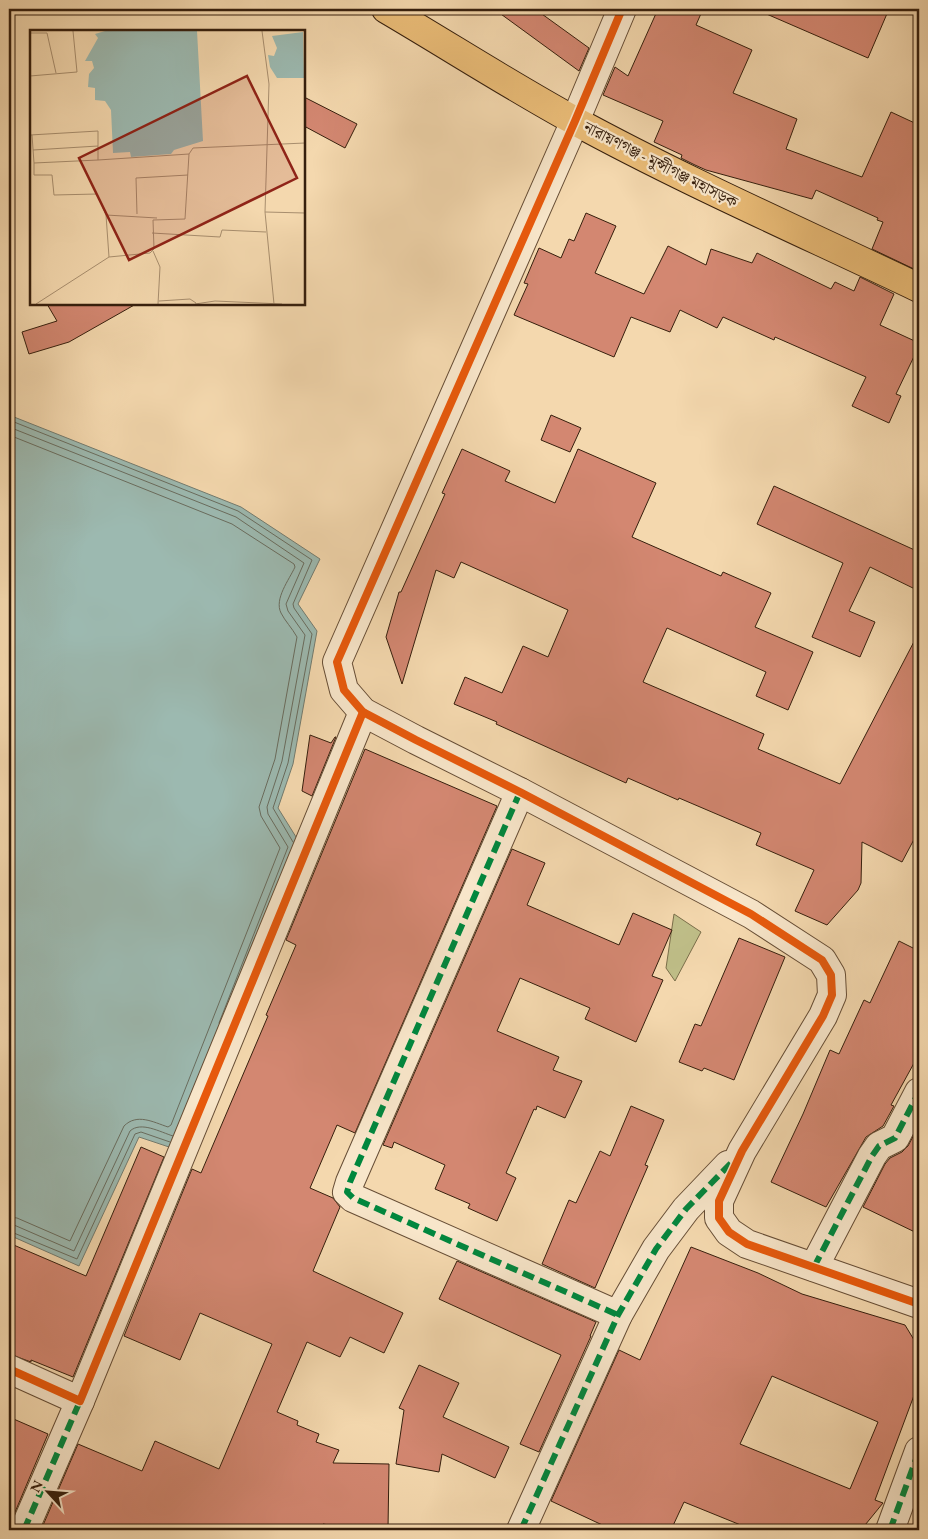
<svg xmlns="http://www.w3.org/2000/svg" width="928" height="1539" font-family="'EB Garamond','Noto Serif Bengali',serif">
	<rect width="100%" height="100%" fill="#f4d8ae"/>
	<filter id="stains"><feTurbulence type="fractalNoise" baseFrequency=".004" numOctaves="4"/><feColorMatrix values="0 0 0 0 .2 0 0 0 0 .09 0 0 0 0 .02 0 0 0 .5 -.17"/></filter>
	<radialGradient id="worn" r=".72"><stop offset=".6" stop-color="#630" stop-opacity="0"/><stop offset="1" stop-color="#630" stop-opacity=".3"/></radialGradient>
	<path fill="#bfbe88" stroke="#7a6e4a" d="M 674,914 L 701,932 L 675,981 L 666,968 Z"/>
	<path fill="#9cb9b0" stroke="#737b6f" d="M 9,415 L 241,507 L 320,559 L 298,604 L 317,631 L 293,764 L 278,808 L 301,845 L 181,1151 L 139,1137 L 79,1266 L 9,1235 Z"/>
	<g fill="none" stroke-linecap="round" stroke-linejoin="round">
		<g stroke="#696c5e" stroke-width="1">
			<path d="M 9,420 L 238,511 L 312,560 L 293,604 L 294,608 L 312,634 L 288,763 L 273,808 L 293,842"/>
			<path d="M 9,427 L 236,517 L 304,563 L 286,604 L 288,611 L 305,635 L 282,761 L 267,807 L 268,814 L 288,847 L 219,1023"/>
			<path d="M 9,435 L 232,524 L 294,564 L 295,567 C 289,580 274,599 281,613 C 285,621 292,628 297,637 L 275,759 L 259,807 L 261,816 L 280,848 L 171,1125 L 168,1127 C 153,1122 137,1113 124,1126 L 70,1241 L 17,1218 L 9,1217"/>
			<path d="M 9,1225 L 14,1225 L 74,1251 L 130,1131 C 141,1121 160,1132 173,1136"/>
			<path d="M 9,1231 L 77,1259 L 135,1134 L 141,1132 L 170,1142"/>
		</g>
	</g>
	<g fill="#d38771" stroke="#361f0d" fill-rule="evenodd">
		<path d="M 494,9 L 535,9 L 589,48 L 579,71 Z"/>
		<path d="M 658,9 L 703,9 L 696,25 L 752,50 L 733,93 L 797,119 L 786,149 L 862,177 L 891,112 L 919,125 L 919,257 L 914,269 L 872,249 L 883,222 L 877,220 L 878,218 L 816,190 L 812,199 L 706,170 L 695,165 L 681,158 L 682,155 L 654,142 L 663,121 L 603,95 L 615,67 L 628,76 Z"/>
		<path d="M 755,9 L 889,9 L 868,58 Z"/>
		<path d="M 304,97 L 357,124 L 345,148 L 304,126 Z"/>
		<path d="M 586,213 L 616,226 L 595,273 L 644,294 L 668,246 L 706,265 L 711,249 L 752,263 L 757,253 L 831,289 L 835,282 L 854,291 L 860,277 L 894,294 L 880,325 L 919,343 L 919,346 L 896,394 L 901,396 L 889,423 L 852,406 L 866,377 L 775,337 L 774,340 L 723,317 L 717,328 L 680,310 L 670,332 L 631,317 L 614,357 L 514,315 L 528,284 L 524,283 L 539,248 L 561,258 L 569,239 L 574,241 Z"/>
		<path d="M 47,304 L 136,304 L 69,342 L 29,354 L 22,332 L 57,321 Z"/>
		<path d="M 551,415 L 581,428 L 570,452 L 541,440 Z"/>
		<path d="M 462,449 L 510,471 L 505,481 L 555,503 L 578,449 L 656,483 L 632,537 L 721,576 L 723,572 L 771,593 L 755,627 L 813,652 L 788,710 L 756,696 L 766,672 L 667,628 L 643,682 L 764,734 L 758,749 L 840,784 L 919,632 L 919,830 L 902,862 L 862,842 L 861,883 L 858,890 L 827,925 L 795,911 L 814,870 L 756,845 L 761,833 L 679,798 L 678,800 L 628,778 L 626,783 L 496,724 L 497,722 L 454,704 L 465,677 L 502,693 L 523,646 L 548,657 L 568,610 L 461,562 L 454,578 L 436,570 L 402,684 L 386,637 L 399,592 L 401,592 L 445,494 L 442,493 Z"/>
		<path d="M 774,486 L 919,552 L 919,591 L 870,567 L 849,611 L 875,622 L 860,657 L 812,637 L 843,563 L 757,524 Z"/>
		<path d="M 310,735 L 331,743 L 335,737 L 336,737 L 312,796 L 302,791 Z"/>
		<path d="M 365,749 L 497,806 L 355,1133 L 337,1125 L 310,1188 L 333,1198 L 340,1207 L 313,1271 L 403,1313 L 384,1353 L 350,1337 L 340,1357 L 307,1342 L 277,1412 L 298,1421 L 297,1425 L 319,1434 L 316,1442 L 339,1450 L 333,1463 L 389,1464 L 388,1530 L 357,1530 L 323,1524 L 321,1530 L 41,1530 L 78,1444 L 142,1471 L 155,1441 L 219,1469 L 272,1344 L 200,1313 L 180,1360 L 124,1336 L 192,1169 L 201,1173 L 268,1016 L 266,1015 L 296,945 L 286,940 Z"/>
		<path d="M 512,849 L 545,863 L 527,905 L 619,945 L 633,913 L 672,930 L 652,976 L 663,980 L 636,1042 L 585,1019 L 590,1008 L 520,978 L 497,1031 L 559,1057 L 553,1070 L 582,1081 L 565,1118 L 537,1106 L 536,1110 L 534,1109 L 506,1173 L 516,1178 L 497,1221 L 468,1208 L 470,1204 L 435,1189 L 445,1165 L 394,1142 L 392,1148 L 383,1145 Z"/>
		<path d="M 739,938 L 785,957 L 734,1080 L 704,1068 L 702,1071 L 679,1062 L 695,1024 L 701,1026 Z"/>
		<path d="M 899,941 L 919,951 L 919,1054 L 891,1105 L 894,1106 L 883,1126 L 866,1137 L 826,1207 L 771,1182 L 803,1114 L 830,1050 L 839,1054 L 864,1000 L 870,1003 Z"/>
		<path d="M 631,1106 L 664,1120 L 645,1165 L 648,1166 L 595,1288 L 542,1264 L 569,1200 L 576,1203 L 600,1151 L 610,1156 Z"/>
		<path d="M 919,1125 L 919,1234 L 863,1207 L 885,1164 L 890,1158 L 902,1152 L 908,1146 Z"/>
		<path d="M 141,1147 L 164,1157 L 73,1377 L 31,1360 L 31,1362 L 9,1354 L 9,1243 L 86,1276 Z"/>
		<path d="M 691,1247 L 758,1273 L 802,1294 L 905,1325 L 919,1348 L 919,1382 L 875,1500 L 883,1503 L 861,1530 L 753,1530 L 684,1502 L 671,1530 L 613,1530 L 551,1501 L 619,1350 L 640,1360 ZM 772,1376 L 878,1422 L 850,1489 L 740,1444 Z"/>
		<path d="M 457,1261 L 596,1322 L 590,1336 L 591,1336 L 539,1452 L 520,1444 L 561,1355 L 439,1299 Z"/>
		<path d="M 419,1365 L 459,1383 L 443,1417 L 509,1447 L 495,1478 L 442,1454 L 439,1472 L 396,1464 L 404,1410 L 399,1408 Z"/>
		<path d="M 9,1417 L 48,1434 L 10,1524 L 9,1530 Z"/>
	</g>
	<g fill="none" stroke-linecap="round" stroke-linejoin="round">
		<defs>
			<g id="minor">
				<path d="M 622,9 L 575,121 L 337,662 L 344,690 L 363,712 L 416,740 L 520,792 L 751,914 L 822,960 L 831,975 L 832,995 L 823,1016 L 742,1151 L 719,1201 L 719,1218 L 729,1232 L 747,1244 L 919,1304"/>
				<path d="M 520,792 L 350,1182 L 347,1192 L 353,1198 L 618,1315"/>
				<path d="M 814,1267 L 872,1156 L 879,1146 L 895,1138 L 919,1092"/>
				<path d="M 9,1369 L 80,1401 L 363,712"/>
				<path d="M 24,1530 L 80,1401"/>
				<path d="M 521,1530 L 618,1315 L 656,1249 L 686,1209 L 728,1165"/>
				<path d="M 890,1530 L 919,1451"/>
			</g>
			<path id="primary" d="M 386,9 C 449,46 511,86 575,121 C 687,182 804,233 919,288"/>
		</defs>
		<use href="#minor" stroke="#664d35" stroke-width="30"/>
		<use href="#primary" stroke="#361f0d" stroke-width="30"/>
		<use href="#minor" stroke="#f8e6ca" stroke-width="28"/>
		<use href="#primary" stroke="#eabc77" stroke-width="28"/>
		<g stroke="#00873e" stroke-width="6" stroke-dasharray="12 6" stroke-linecap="butt">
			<path d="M 520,792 L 350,1182 L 347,1192 L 353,1198 L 618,1315"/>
			<path d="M 814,1267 L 872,1156 L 879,1146 L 895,1138 L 919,1092"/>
			<path d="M 24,1530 L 80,1401"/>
			<path d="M 521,1530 L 618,1315 L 656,1249 L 686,1209 L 735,1159"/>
			<path d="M 890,1530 L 919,1451"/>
		</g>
		<defs>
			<g id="cycleway">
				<path d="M 622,9 L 575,121 L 337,662 L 344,690 L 363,712 L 416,740 L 520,792 L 751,914 L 822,960 L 831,975 L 832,995 L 823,1016 L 742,1151 L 719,1201 L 719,1218 L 729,1232 L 747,1244 L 919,1304"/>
				<path d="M 9,1369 L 80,1401 L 363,712"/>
			</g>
		</defs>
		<use href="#cycleway" stroke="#f8e6ca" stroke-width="11"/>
		<use href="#cycleway" stroke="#e8590c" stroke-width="8"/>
	</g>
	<g text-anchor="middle" stroke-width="4.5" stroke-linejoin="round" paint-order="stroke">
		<g font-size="16" fill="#361f0d" stroke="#f8e6ca">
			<text transform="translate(661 164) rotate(27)" y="6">নারায়ণগঞ্জ - মুন্সীগঞ্জ মহাসড়ক</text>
		</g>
	</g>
	<g transform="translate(30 30)">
		<rect width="275" height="275" fill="#f4d8ae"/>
		<path d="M 75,1 L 167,1 L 173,111 L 144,120 L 141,124 L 101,127 L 100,122 L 83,123 L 81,80 L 75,71 L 65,70 L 65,58 L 58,57 L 59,44 L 64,38 L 62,31 L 55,31 L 68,8 L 65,4 ZM 273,2 L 274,48 L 247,48 L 240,37 L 238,25 L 244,26 L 247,18 L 242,6 Z" fill="#9cb9b0"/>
		<path fill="none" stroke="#a88e6e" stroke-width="1" d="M 232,1 L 239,54 L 235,182 L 244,274M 0,3 L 17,3 L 26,43M 0,46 L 47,42 L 43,1M 0,105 L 68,101 L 68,130 L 159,124M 2,105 L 4,133 L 68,130M 3,120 L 68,116M 4,133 L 4,145 L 22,145 L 24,165 L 67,164 L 76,185 L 79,227M 235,182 L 275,183M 107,184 L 106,148 L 158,145M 76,185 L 127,188M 122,203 L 190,207 L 192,200 L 236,202M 123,221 L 130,237 L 128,274M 129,271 L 160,269 L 166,273M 6,274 L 79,227 L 120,223 L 124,219 L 123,190 L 155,189 L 159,124 L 163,118 L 275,113M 165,274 L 185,271 L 252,274"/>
		<path fill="#8f2418" fill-opacity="0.15" stroke="#8f2418" stroke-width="2.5" d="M 217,46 L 267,148 L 99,230 L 49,128 Z"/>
		<rect width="275" height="275" fill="none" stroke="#361f0d" stroke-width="2.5"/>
	</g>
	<rect width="928" height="1539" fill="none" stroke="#f4d8ae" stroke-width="30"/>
	<rect x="10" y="10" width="908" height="1519" fill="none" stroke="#361f0d" stroke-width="2.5"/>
	<rect x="15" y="15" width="898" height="1509" fill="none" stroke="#361f0d"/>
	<g transform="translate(48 1492) rotate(296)" stroke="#f8e6ca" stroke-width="4" paint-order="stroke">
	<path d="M0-4L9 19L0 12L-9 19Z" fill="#361f0d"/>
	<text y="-8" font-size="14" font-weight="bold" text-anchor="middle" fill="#361f0d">N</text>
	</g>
	<rect width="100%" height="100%" filter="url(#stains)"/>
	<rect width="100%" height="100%" fill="url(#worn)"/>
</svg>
